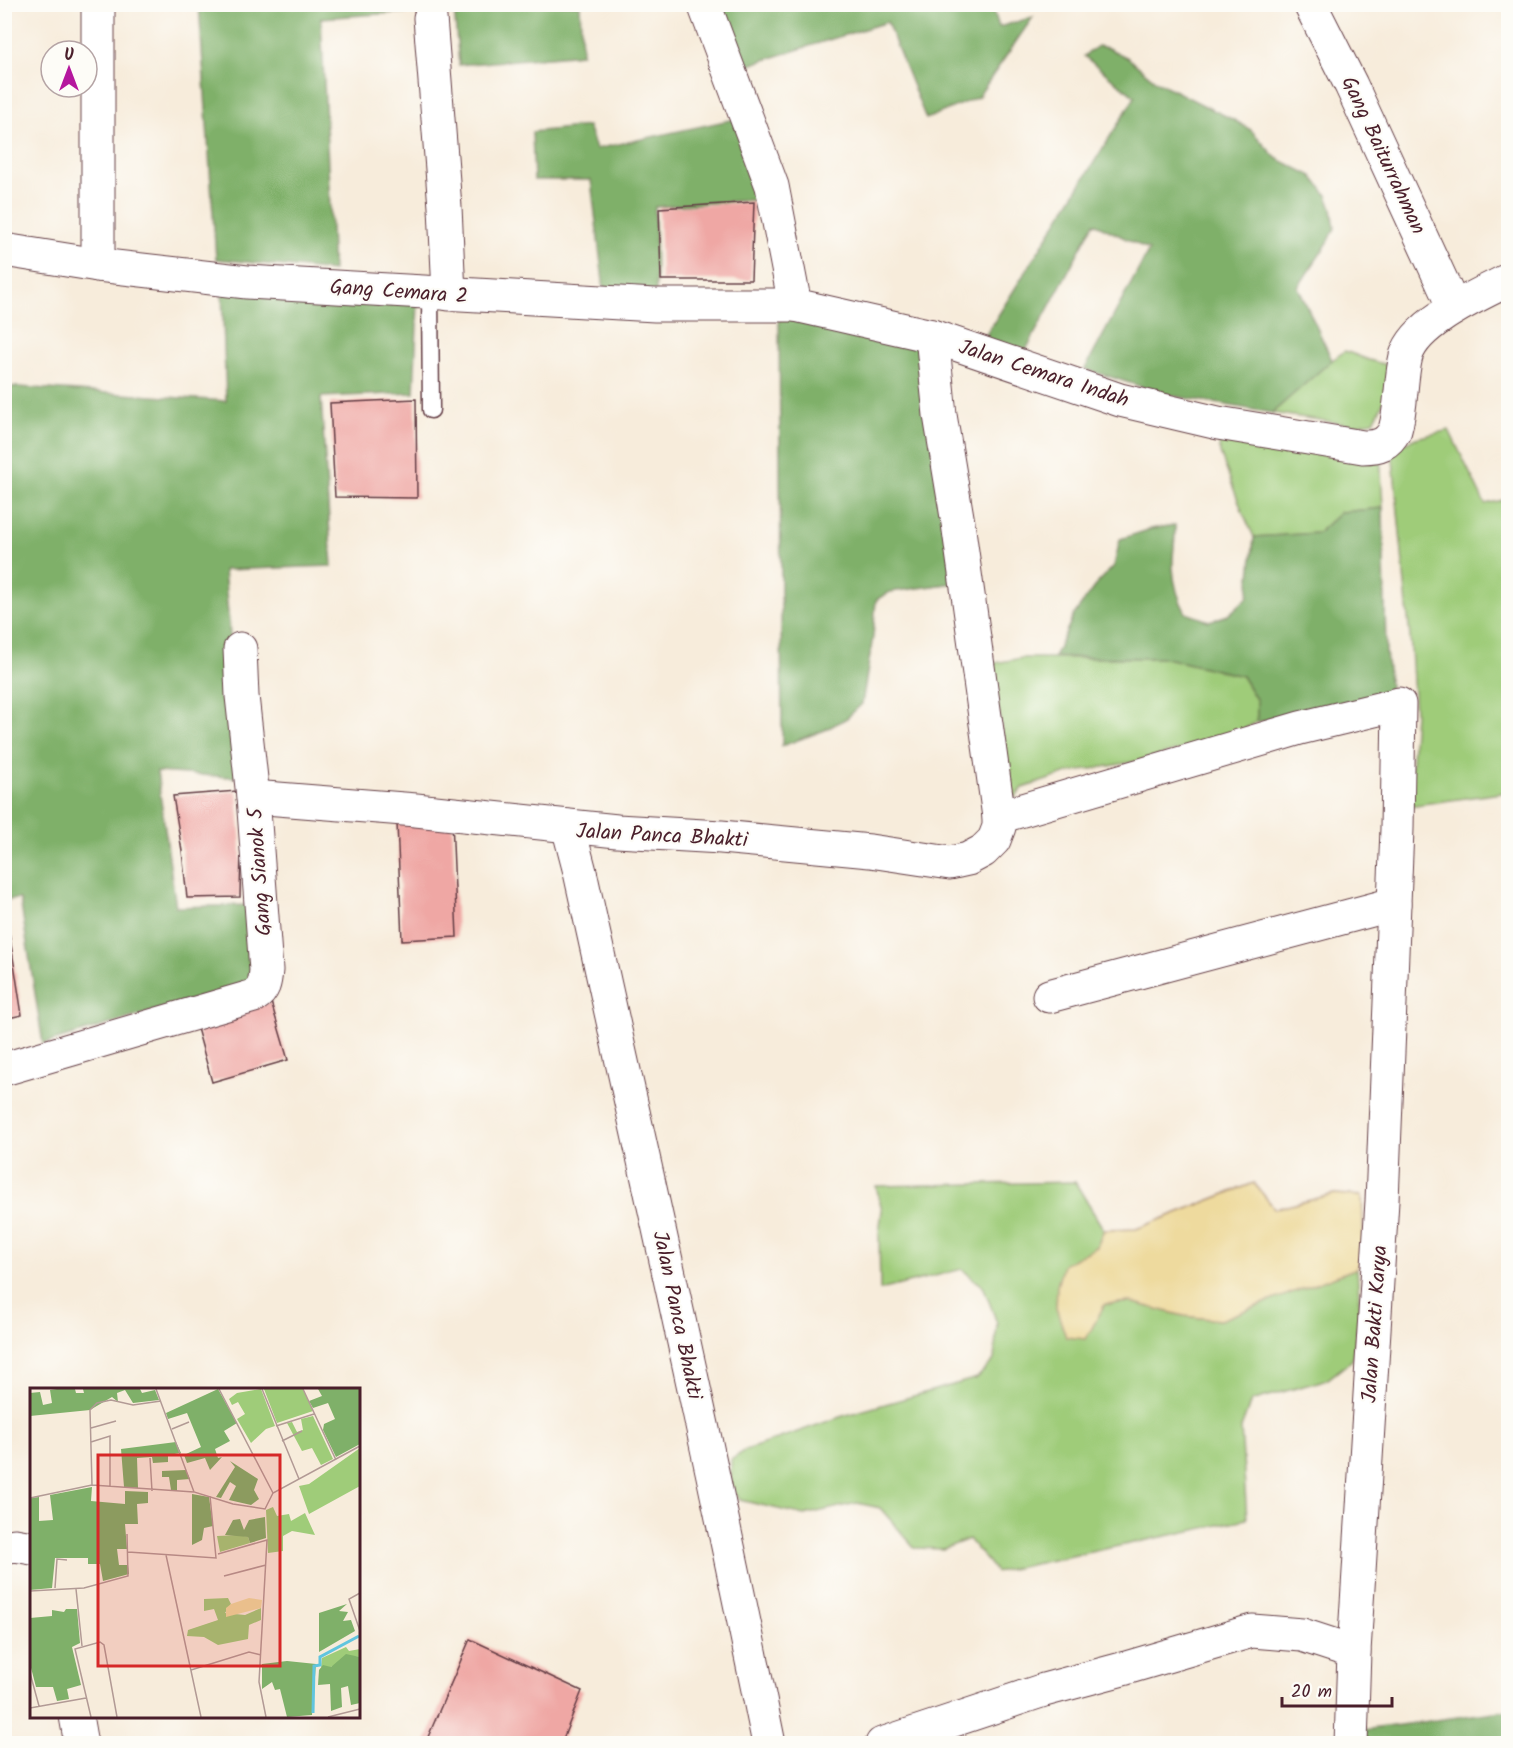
<svg xmlns="http://www.w3.org/2000/svg" width="1513" height="1748" font-family="Kalam,sans-serif">
	<rect width="100%" height="100%" fill="#fdfcf7"/>
	<filter id="ink" filterUnits="userSpaceOnUse"><feTurbulence type="fractalNoise" baseFrequency=".0167" numOctaves="2"/><feDisplacementMap in="SourceGraphic" scale="12" xChannelSelector="R" yChannelSelector="G"/><feConvolveMatrix kernelMatrix="1 2 1 2 8 2 1 2 1" color-interpolation-filters="sRGB"/></filter>
	<filter id="wash" filterUnits="userSpaceOnUse"><feTurbulence type="fractalNoise" baseFrequency=".008" numOctaves="4" result="noise"/><feDisplacementMap in="SourceGraphic" scale="24" xChannelSelector="R" yChannelSelector="G"/><feGaussianBlur stdDeviation="1.35" result="paint"/><feColorMatrix in="noise" values="0 0 0 0 0 0 0 0 0 0 0 0 0 0 0 0 0 1.4 0 .05"/><feComposite in="paint" operator="in"/></filter>
	<g filter="url(#wash)">
		<rect width="100%" height="100%" fill="#f7ecdb"/>
		<g fill="#9fcc79" stroke="#747652" stroke-width="1.5">
			<path d="M 1345,351 L 1369,360 L 1391,366 C 1388,388 1385,402 1374,421 L 1353,425 L 1272,413 L 1328,363 Z"/>
			<path d="M 1218,429 L 1380,452 L 1383,508 L 1341,512 L 1318,533 L 1254,537 L 1243,513 L 1220,453 Z"/>
			<path d="M 1449,430 L 1485,504 L 1508,499 L 1508,792 L 1409,806 L 1415,713 L 1411,648 L 1392,449 L 1416,438 Z"/>
			<path d="M 1022,658 L 1166,658 L 1242,676 L 1257,701 L 1257,722 L 1234,735 L 1139,761 L 1068,773 L 1023,788 L 1014,799 L 990,664 Z"/>
			<path d="M 1075,1182 L 1104,1230 L 1097,1247 L 1082,1256 L 1086,1338 L 1105,1304 L 1131,1302 L 1184,1316 L 1220,1320 L 1357,1268 L 1360,1308 L 1352,1360 L 1328,1379 L 1251,1401 L 1241,1428 L 1247,1519 L 996,1572 L 969,1539 L 943,1549 L 915,1548 L 880,1508 L 857,1503 L 804,1515 L 740,1500 L 731,1486 L 731,1460 L 746,1450 L 843,1416 L 977,1378 L 994,1360 L 997,1323 L 984,1288 L 962,1269 L 880,1290 L 879,1233 L 882,1210 L 876,1186 Z"/>
		</g>
		<g fill="#7fb069" stroke="#64684a" stroke-width="1.5">
			<path d="M 199,5 L 580,5 L 582,54 L 459,65 L 454,9 L 321,18 L 333,271 L 216,259 Z"/>
			<path d="M 719,5 L 992,5 L 999,27 L 1033,17 L 978,97 L 926,119 L 887,22 L 742,67 Z"/>
			<path d="M 1098,46 L 1108,48 L 1128,58 L 1156,81 L 1207,107 L 1234,120 L 1251,130 L 1276,158 L 1312,176 L 1327,195 L 1332,209 L 1335,228 L 1329,241 L 1298,287 L 1332,360 L 1272,413 L 1168,395 L 1085,369 L 1149,250 L 1094,223 L 1025,352 L 982,341 L 1135,97 L 1084,56 Z"/>
			<path d="M 734,119 L 765,199 L 655,207 L 656,292 L 604,290 L 591,180 L 534,180 L 532,132 L 588,126 L 596,149 Z"/>
			<path d="M 222,292 L 418,302 L 414,393 L 321,397 L 332,566 L 224,570 L 243,778 L 157,772 L 176,907 L 249,905 L 256,981 L 43,1044 L 20,899 L 5,900 L 4,386 L 226,401 Z"/>
			<path d="M 779,316 L 921,347 L 954,583 L 890,592 L 876,600 L 873,637 L 862,704 L 847,718 L 825,730 L 782,746 Z"/>
			<path d="M 1383,508 L 1386,652 L 1390,687 L 1381,695 L 1339,706 L 1257,722 L 1257,701 L 1242,676 L 1166,658 L 1054,657 L 1074,615 L 1094,587 L 1114,566 L 1120,539 L 1151,529 L 1175,525 C 1176,539 1172,554 1173,568 C 1174,584 1178,599 1186,613 L 1209,621 L 1228,615 L 1248,597 L 1254,537 L 1318,533 L 1341,512 Z"/>
			<path d="M 1508,1710 L 1508,1743 L 1363,1744 L 1364,1730 Z"/>
		</g>
		<path fill="#eeda9e" stroke="#9c7c64" stroke-width="1.5" d="M 1254,1183 L 1275,1209 L 1334,1194 L 1362,1196 L 1364,1248 L 1357,1268 L 1220,1320 L 1184,1316 L 1131,1302 L 1105,1304 L 1086,1339 L 1066,1337 L 1056,1308 L 1057,1286 L 1063,1265 L 1097,1247 L 1104,1230 L 1136,1229 Z"/>
		<g id="blocks">
			<g fill="#efa7a4">
				<path d="M 754,202 L 751,280 L 661,280 L 659,208 Z"/>
				<path d="M 416,399 L 417,498 L 335,497 L 330,403 Z"/>
				<path d="M 237,791 L 241,846 L 240,897 L 187,898 L 182,851 L 173,796 Z"/>
				<path d="M 452,820 L 457,937 L 402,940 L 397,823 Z"/>
				<path d="M 8,925 L 22,1015 L 4,1019 L 4,926 Z"/>
				<path d="M 271,1002 L 288,1060 L 212,1082 L 195,1021 Z"/>
				<path d="M 470,1639 L 582,1691 L 561,1744 L 425,1744 Z"/>
			</g>
		</g>
	</g>
	<g filter="url(#ink)">
		<use href="#blocks" fill-opacity="0" stroke="#643e45" stroke-width="1.5"/>
		<g fill="none" stroke-linecap="round" stroke-linejoin="round">
			<defs>
				<path id="service" d="M 430,293 L 431,410"/>
				<g id="minor">
					<path d="M 704,4 L 772,186 L 795,305 L 932,336 L 1120,400 L 1218,423 L 1363,447 C 1379,447 1388,444 1395,430 C 1402,406 1400,380 1406,356 C 1416,322 1479,295 1508,280"/>
					<path d="M 1310,4 L 1351,85 L 1454,308"/>
					<path d="M 430,18 L 445,207 L 449,294"/>
					<path d="M 4,250 L 98,265 L 247,282 L 655,305 L 795,305"/>
					<path d="M 98,265 L 98,4"/>
					<path d="M 253,797 L 416,810 L 617,831 L 721,837 L 870,851 L 950,863 L 968,859 L 983,851 L 994,840 L 999,827 L 999,817 L 958,523 L 940,415 L 932,336"/>
					<path d="M 999,817 L 1300,728 L 1399,704 L 1397,829 L 1382,1201 L 1354,1652 L 1351,1744"/>
					<path d="M 568,826 L 580,872 C 644,1163 710,1452 769,1744"/>
					<path d="M 1049,996 L 1394,904"/>
					<path d="M 4,1069 L 254,996 C 264,990 265,982 266,970 L 253,797 L 242,696 L 240,649"/>
					<path d="M 4,1547 L 15,1545 L 32,1548"/>
					<path d="M 76,1716 L 81,1744"/>
					<path d="M 882,1744 L 1044,1690 L 1126,1668 L 1252,1631 L 1302,1635 L 1354,1652"/>
				</g>
			</defs>
			<use href="#service" stroke="#643e45" stroke-width="19"/>
			<use href="#minor" stroke="#643e45" stroke-width="35"/>
			<use href="#service" stroke="#fff" stroke-width="16"/>
			<use href="#minor" stroke="#fff" stroke-width="33"/>
		</g>
	</g>
	<g text-anchor="middle" stroke-width="4.5" stroke-linejoin="round" paint-order="stroke">
		<g font-size="21" fill="#4a1f2b" stroke="#fdfcf7">
			<text transform="translate(1384 155) rotate(65)" y="7">Gang Baiturrahman</text>
			<text transform="translate(399 291) rotate(4)" y="7">Gang Cemara 2</text>
			<text transform="translate(1044 373) rotate(18)" y="7">Jalan Cemara Indah</text>
			<text transform="translate(662 835) rotate(3)" y="7">Jalan Panca Bhakti</text>
			<text transform="translate(259 872) rotate(-94)" y="7">Gang Sianok 5</text>
			<text transform="translate(678 1315) rotate(78)" y="7">Jalan Panca Bhakti</text>
			<text transform="translate(1374 1324) rotate(-86)" y="7">Jalan Bakti Karya</text>
		</g>
	</g>
	<g transform="translate(30 1388)">
		<rect width="330" height="330" fill="#f7ecdb"/>
		<path d="M 231,1 L 245,38 L 236,41 L 221,55 L 207,31 L 215,26 L 208,14 L 202,17 L 199,11 L 207,5 ZM 234,1 L 273,1 L 283,23 L 247,35 ZM 283,28 L 303,71 L 291,77 L 282,60 L 272,63 L 257,35 L 262,34 L 267,44 L 273,42 L 271,31 ZM 330,60 L 330,98 L 279,126 L 269,98 L 279,96 ZM 243,119 L 247,128 L 259,126 L 261,133 L 275,125 L 285,147 L 262,143 L 253,148 L 253,163 L 238,165 L 236,122 ZM 209,147 L 218,149 L 220,155 L 190,164 L 187,148 ZM 198,210 L 201,216 L 195,225 L 215,227 L 231,220 L 231,232 L 219,237 L 218,251 L 188,257 L 174,249 L 157,248 L 158,242 L 188,232 L 184,221 L 174,223 L 174,211 ZM 316,259 L 319,263 L 330,261 L 330,269 L 320,268 L 301,279 L 291,279 L 292,270 Z" fill="#9fcc79"/>
		<path d="M 27,1 L 45,1 L 46,5 L 54,5 L 53,1 L 110,1 L 112,5 L 125,2 L 129,12 L 103,15 L 95,2 L 87,5 L 88,14 L 82,9 L 60,22 L 0,28 L 0,5 L 10,4 L 13,17 L 22,15 L 20,2 ZM 188,1 L 207,35 L 194,43 L 200,53 L 185,61 L 188,70 L 192,69 L 180,82 L 175,70 L 157,75 L 154,67 L 171,59 L 157,25 L 138,31 L 136,25 ZM 288,1 L 330,1 L 330,56 L 306,69 L 293,42 L 294,36 L 305,31 L 298,15 L 283,20 L 279,13 L 292,8 ZM 146,54 L 151,65 L 138,67 L 138,74 L 123,75 L 122,69 L 107,70 L 108,100 L 94,99 L 91,61 ZM 200,73 L 228,91 L 224,102 L 229,111 L 221,117 L 199,112 L 206,98 L 200,94 L 191,110 L 186,109 L 205,79 ZM 156,82 L 160,91 L 147,92 L 147,103 L 141,102 L 139,89 L 132,89 L 132,83 ZM 62,99 L 61,113 L 95,116 L 95,103 L 118,104 L 118,115 L 107,116 L 108,136 L 95,136 L 97,161 L 87,161 L 89,177 L 98,177 L 99,186 L 73,193 L 70,176 L 58,176 L 58,170 L 25,170 L 22,200 L 0,202 L 0,110 L 9,109 L 9,133 L 23,132 L 20,107 ZM 162,106 L 179,109 L 183,138 L 174,140 L 172,152 L 162,157 ZM 235,129 L 236,150 L 220,155 L 218,149 L 195,147 L 203,132 L 210,131 L 214,142 L 219,132 ZM 317,216 L 309,223 L 318,224 L 313,233 L 321,232 L 325,243 L 289,264 L 289,225 ZM 36,221 L 47,221 L 50,255 L 42,259 L 51,297 L 37,301 L 39,311 L 27,313 L 23,299 L 6,299 L 0,276 L 0,230 L 22,228 L 22,222 L 34,224 ZM 316,266 L 330,269 L 330,315 L 321,317 L 318,298 L 311,300 L 312,319 L 301,323 L 300,296 L 288,297 L 289,282 L 293,277 L 301,279 ZM 257,273 L 286,276 L 282,327 L 257,329 L 250,301 L 245,302 L 242,294 L 232,301 L 232,276 Z" fill="#7fb069"/>
		<path d="M 219,210 L 232,212 L 231,220 L 196,229 L 196,220 L 201,216 Z" fill="#eeda9e"/>
		<path fill="none" stroke="#61c5df" stroke-width="3" d="M 283,325 L 284,278 L 290,277 L 290,269 L 329,248"/>
		<path fill="none" stroke="#b29a95" stroke-width="1.5" d="M 126,1 L 164,104 L 203,116 L 235,121 L 243,105 L 330,58M 189,1 L 243,105M 232,1 L 269,91M 273,1 L 306,72M 246,38 L 284,26M 61,40 L 86,33M 142,41 L 159,34M 252,53 L 272,43M 61,54 L 80,48 L 80,99M 120,70 L 122,103M 62,97 L 60,22 L 67,15 L 81,12 L 103,17 L 131,13M 0,110 L 62,97 L 164,104M 98,164 L 186,170 L 180,108M 188,166 L 237,152 L 229,294 L 236,329M 136,167 L 171,329M 194,188 L 236,177M 25,200 L 27,171 L 37,172M 46,201 L 52,258M 0,203 L 54,200 L 98,188 L 97,146M 330,205 L 319,211 L 330,243M 161,282 L 219,264 L 231,267M 0,285 L 9,318M 0,320 L 56,310M 61,329 L 45,261 L 70,254 L 74,257 L 87,329M 298,329 L 330,321"/>
		<path fill="#d62828" fill-opacity="0.15" stroke="#d62828" stroke-width="3" d="M 68,67 L 250,67 L 250,278 L 68,278 Z"/>
		<rect width="330" height="330" fill="none" stroke="#4a1f2b" stroke-width="3"/>
	</g>
	<rect width="1513" height="1748" fill="none" stroke="#fdfcf7" stroke-width="24"/>
	<g transform="translate(69 69)"><circle r="28" fill="#fdfcf7" stroke="#b5a4a5" stroke-width="1.5"/>
	<path d="M0-4.5L10 22L0 15L-10 22Z" fill="#b5179e"/>
	<text y="-9" font-size="16" font-weight="bold" text-anchor="middle" fill="#4a1f2b">U</text>
	</g>
	<path d="M1282 1697v9h110v-9" fill="none" stroke="#4a1f2b" stroke-width="3"/>
	<text x="1291" y="1697" font-size="18" fill="#4a1f2b" stroke="#fdfcf7" stroke-width="4.5" paint-order="stroke">20 m</text>
</svg>
